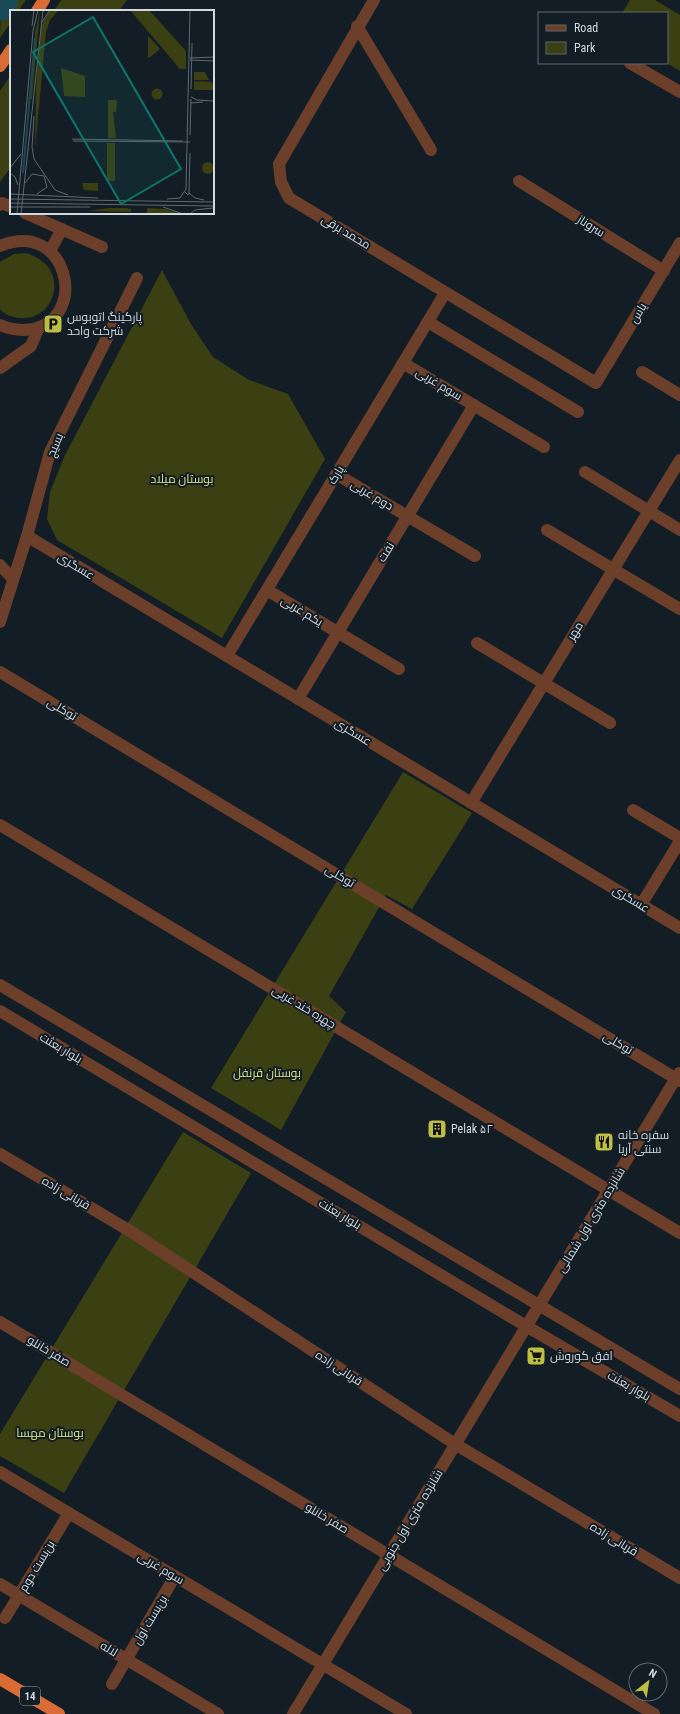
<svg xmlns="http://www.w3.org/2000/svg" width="680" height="1714" font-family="'Roboto Condensed',Cairo,sans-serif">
	<rect width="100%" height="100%" fill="#131d25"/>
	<g fill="#3a4011">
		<path d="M 1,0 L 26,0 L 18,11 L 11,11 L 11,22 L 0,38 Z"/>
		<path d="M 61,0 L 127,0 L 119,11 L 54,11 Z"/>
		<path d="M 630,0 L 655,0 L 680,15 L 680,71 L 667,63 L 667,13 L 622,13 Z"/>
		<path d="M 11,75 L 11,167 L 0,182 L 0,91 Z"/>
		<path d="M 25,253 C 72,265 57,322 19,318 C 12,317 5,315 0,309 L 0,262 L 14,254 Z"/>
		<path d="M 162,270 L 191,324 L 213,357 L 249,380 L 288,394 L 325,459 L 222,638 L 57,540 L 47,519 L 50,492 L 65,455 Z"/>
		<path d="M 403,772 L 472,813 L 412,909 L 386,895 L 329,996 L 346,1012 L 281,1130 L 211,1088 Z"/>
		<path d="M 183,1132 L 251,1173 L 64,1493 L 0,1456 L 0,1434 Z"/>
	</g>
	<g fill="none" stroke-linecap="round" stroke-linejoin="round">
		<path stroke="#194a58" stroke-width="24" d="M 0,9 L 6,0"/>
		<g stroke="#6c3f2b" stroke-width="12">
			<path d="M 374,0 L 279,164 L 281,182 L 289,198 L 596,383 L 680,243"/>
			<path d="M 357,26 L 431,150"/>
			<path d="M 630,63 L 680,92"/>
			<path d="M 519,181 L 664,271"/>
			<path d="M 0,205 L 2,203 L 11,207"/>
			<path d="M 25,213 L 102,247"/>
			<path d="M 0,246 C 67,218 90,317 33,329 C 21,331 11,330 0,325"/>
			<path d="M 50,251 L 62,229"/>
			<path d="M 428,322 L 578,412"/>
			<path d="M 403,363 L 544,447"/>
			<path d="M 0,368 L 31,346 L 39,327"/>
			<path d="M 642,372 L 680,395"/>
			<path d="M 585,472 L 680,530"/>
			<path d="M 336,474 L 475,556"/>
			<path d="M 547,530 L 680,609"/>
			<path d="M 27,536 L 680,928"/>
			<path d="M 0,565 L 13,579"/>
			<path d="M 267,590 L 399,669"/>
			<path d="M 0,622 L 27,536 L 50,452 L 137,278"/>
			<path d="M 477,643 L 610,723"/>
			<path d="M 227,656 L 445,293"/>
			<path d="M 0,672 L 680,1081"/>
			<path d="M 298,699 L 474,405"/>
			<path d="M 471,803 L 680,460"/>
			<path d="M 633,810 L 680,838"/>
			<path d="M 0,825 L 680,1233"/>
			<path d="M 641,905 L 680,841"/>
			<path d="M 0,985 L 680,1389"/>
			<path d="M 0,1011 L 526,1326 L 680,1416"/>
			<path d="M 0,1154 L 130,1231 L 455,1444 L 680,1578"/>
			<path d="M 0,1322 L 654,1714"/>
			<path d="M 0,1472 L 406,1714"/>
			<path d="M 0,1584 L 218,1714"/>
			<path d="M 5,1618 L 69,1513"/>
			<path d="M 112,1684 L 175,1576"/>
			<path d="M 293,1714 L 679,1073"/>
		</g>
		<g stroke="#da6b35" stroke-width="12">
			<path d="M 37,11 L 44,0"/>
			<path d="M 0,66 L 11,50"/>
			<path d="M 0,1679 L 59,1714"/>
		</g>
	</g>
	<defs>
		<symbol id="parking-square" viewBox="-11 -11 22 22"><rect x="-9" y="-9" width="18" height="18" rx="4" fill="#bdbf43" stroke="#131d25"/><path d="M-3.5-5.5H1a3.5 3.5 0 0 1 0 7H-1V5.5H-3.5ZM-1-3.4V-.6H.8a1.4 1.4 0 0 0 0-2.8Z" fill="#111"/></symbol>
		<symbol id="building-square" viewBox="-11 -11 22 22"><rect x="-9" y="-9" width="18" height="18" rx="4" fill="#bdbf43" stroke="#131d25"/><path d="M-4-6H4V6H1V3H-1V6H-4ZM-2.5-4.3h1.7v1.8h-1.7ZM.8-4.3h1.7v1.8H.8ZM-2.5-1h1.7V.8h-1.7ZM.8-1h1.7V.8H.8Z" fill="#111"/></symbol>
		<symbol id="restaurant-square" viewBox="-11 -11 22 22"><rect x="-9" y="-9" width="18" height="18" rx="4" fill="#bdbf43" stroke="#131d25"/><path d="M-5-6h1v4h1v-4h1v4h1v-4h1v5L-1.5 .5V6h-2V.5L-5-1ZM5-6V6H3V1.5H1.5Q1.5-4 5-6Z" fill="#111"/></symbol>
		<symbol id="supermarket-square" viewBox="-11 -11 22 22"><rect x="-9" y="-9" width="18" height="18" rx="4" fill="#bdbf43" stroke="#131d25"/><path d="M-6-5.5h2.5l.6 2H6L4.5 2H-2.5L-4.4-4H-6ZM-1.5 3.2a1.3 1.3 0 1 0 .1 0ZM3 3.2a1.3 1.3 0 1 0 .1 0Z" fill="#111"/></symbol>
	</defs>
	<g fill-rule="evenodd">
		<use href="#parking-square" x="42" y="313" width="22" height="22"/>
		<use href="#building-square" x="426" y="1118" width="22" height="22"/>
		<use href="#restaurant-square" x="593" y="1131" width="22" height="22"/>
		<use href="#supermarket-square" x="525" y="1345" width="22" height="22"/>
	</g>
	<g text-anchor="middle" stroke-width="4" stroke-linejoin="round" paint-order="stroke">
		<rect fill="#131d25" stroke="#99a1a7" stroke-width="1" x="20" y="1687" width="20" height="18" rx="3"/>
		<g font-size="11" font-weight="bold" fill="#d2dadf">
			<text x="30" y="1700">14</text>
		</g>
		<g font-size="12" fill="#d2dadf" stroke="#131d25">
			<text transform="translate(591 226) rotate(32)" y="4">سروناز</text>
			<text transform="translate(346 232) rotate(31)" y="4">محمد برقی</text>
			<text transform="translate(638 313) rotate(-59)" y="4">یاس</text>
			<text transform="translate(439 384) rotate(31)" y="4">سوم غربی</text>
			<text transform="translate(55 445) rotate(-67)" y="4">بسیج</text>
			<text transform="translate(336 475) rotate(-59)" y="4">پارک</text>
			<text transform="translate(372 495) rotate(31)" y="4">دوم غربی</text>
			<text transform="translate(386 552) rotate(-59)" y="4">نفت</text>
			<text transform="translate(76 566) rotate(31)" y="4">عسگری</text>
			<text transform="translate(302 611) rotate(31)" y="4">یکم غربی</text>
			<text transform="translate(575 631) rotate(-59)" y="4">مهر</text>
			<text transform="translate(62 709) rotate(31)" y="4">توکلی</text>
			<text transform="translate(353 732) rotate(31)" y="4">عسگری</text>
			<text transform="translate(340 876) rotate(31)" y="4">توکلی</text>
			<text transform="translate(631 899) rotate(31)" y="4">عسگری</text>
			<text transform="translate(304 1007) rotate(31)" y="4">چهره خند غربی</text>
			<text transform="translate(618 1043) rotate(31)" y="4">توکلی</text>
			<text transform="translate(61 1048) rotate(31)" y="4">بلوار بعثت</text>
			<text transform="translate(66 1193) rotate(30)" y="4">قربانی زاده</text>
			<text transform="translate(340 1214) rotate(31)" y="4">بلوار بعثت</text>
			<text transform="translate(591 1220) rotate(-59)" y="4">شانزده متری اول شمالی</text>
			<text transform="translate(49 1351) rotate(31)" y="4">صفر خانلو</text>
			<text transform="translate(339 1368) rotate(33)" y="4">قربانی زاده</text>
			<text transform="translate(629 1386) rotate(30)" y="4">بلوار بعثت</text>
			<text transform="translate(327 1518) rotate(31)" y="4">صفر خانلو</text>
			<text transform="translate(410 1520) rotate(-59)" y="4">شانزده متری اول جنوبی</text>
			<text transform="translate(614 1539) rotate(31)" y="4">قربانی زاده</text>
			<text transform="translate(37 1566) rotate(-59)" y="4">بن‌بست دوم</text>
			<text transform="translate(161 1568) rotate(31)" y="4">سوم غربی</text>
			<text transform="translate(150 1620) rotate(-59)" y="4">بن‌بست اول</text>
			<text transform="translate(109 1649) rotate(31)" y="4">لاله</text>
		</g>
		<g font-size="12" fill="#d2dadf" stroke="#131d25" text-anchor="start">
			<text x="67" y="321">پارکینگ اتوبوس<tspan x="67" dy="14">شرکت واحد</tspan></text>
			<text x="451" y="1133">Pelak ۵۲</text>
			<text x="618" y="1139">سفره خانه<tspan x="618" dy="14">سنتی آریا</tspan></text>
			<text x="550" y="1360">افق کوروش</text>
		</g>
		<g font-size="12" fill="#d7e582" stroke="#131d25">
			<text x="182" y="483">بوستان میلاد</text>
			<text x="267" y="1077">بوستان قرنفل</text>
			<text x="50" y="1437">بوستان مهسا</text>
		</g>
	</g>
	<g transform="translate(10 10)">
		<rect width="204" height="204" fill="#131d25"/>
		<path d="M 30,0 L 22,89 L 20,89 L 25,23 ZM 40,0 L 49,0 L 40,10 L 36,22 L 25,139 L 26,78 L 31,16 ZM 120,0 L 139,0 L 176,41 L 176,59 L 170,59 ZM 138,26 L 150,39 L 139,48 L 138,48 ZM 51,58 L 75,66 L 75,87 L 54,86 ZM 184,62 L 195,62 L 199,70 L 184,70 ZM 184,71 L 202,72 L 204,80 L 184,80 ZM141.5 84a5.5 5.5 0 1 1 11 0a5.5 5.5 0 1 1-11 0ZM 98,90 L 107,90 L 106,102 L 103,102 L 106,128 L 98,128 ZM 97,133 L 105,133 L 105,171 L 97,171 ZM192 158a6 6 0 1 1 12 0a6 6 0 1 1-12 0ZM 72,173 L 88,173 L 88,181 L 74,180 ZM 99,198 L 116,198 L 121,199 L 121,202 L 78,201 ZM 137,198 L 155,199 L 171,204 L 137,204 Z" fill="#3a4011"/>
		<path fill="none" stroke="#194a58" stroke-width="2" d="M 13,163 L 25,28"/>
		<path fill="none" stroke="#5f696f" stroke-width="1" d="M 32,12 L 40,0M 22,16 L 24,0M 180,48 L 204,47M 180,50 L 204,51M 181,79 L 182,33M 181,87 L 187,90 L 204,91M 181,93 L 193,92M 24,106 L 22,137 L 24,149 L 45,180 L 58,185M 180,125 L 181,89M 62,129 L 173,131M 63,131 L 180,132M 0,158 L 11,144M 0,163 L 5,167 L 8,175M 15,173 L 22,164 L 34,166 L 37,177 L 27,184M 175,182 L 178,185 L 179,183 L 185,188 L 194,190M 179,183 L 180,143M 0,184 L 88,188M 0,189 L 204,192M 157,189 L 170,188 L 176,179 L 180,0M 0,193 L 204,196M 0,197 L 80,197M 153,197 L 173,204M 7,204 L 23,21 L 28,0M 11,204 L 33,0M 180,204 L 185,200 L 203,198"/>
		<path fill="#0f766e" fill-opacity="0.15" stroke="#0f766e" stroke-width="2" d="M 83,7 L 171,159 L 111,194 L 23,42 Z"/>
		<rect width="204" height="204" fill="none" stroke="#d2dadf" stroke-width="2"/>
	</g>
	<rect x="538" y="12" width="130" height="52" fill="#131d25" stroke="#5f696f"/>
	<rect x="546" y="25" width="20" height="6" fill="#6c3f2b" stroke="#5f696f"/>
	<text x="574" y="32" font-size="12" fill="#d2dadf">Road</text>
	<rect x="546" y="42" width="20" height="12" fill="#3a4011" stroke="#5f696f"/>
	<text x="574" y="52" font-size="12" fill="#d2dadf">Park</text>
	<g transform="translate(648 1682) rotate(30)"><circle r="19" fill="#131d25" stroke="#5f696f"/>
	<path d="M0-3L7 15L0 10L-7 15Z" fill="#bdbf43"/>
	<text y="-6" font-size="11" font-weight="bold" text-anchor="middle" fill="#d2dadf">N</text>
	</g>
</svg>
